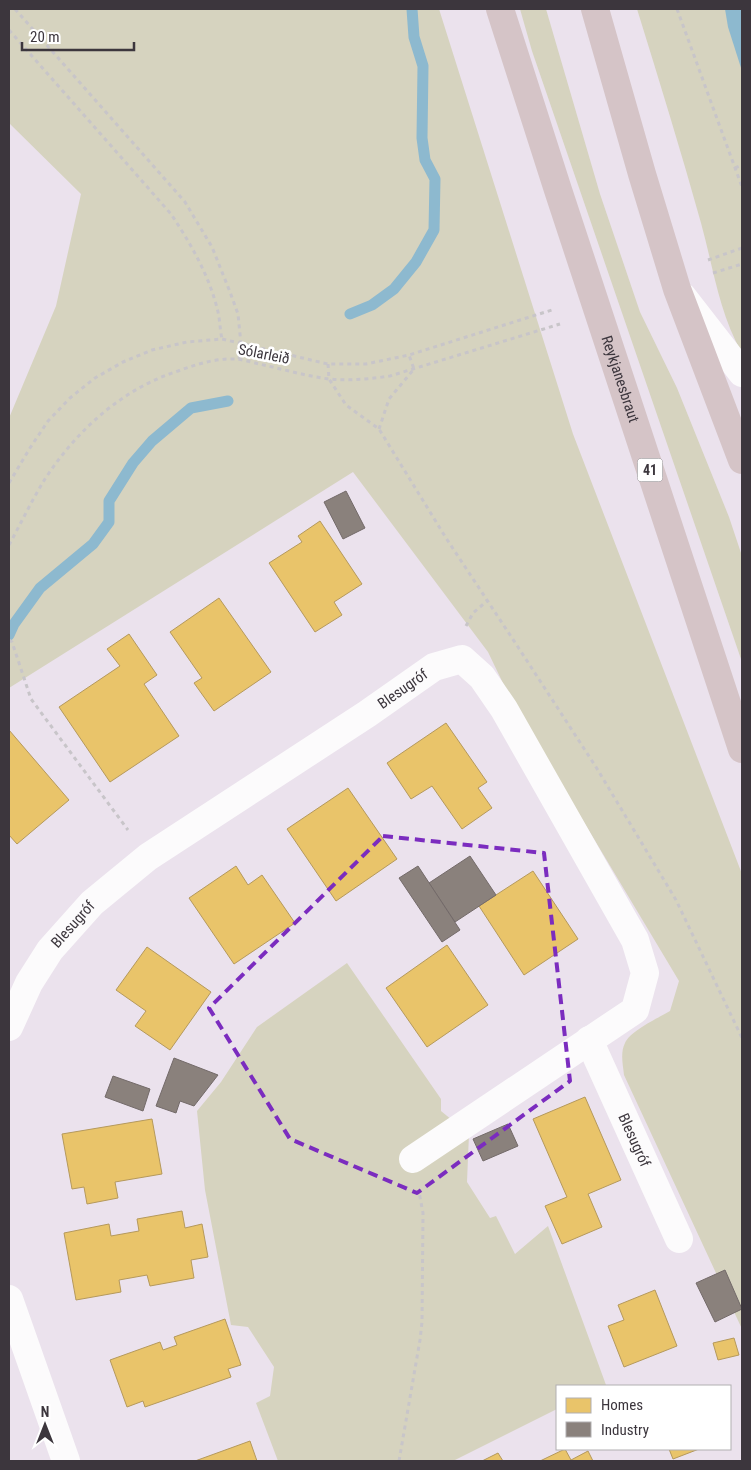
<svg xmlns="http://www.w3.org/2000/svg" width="751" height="1470" font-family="'Roboto Condensed',sans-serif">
	<rect width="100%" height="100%" fill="#ebe2ed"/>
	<g fill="#d6d3bf">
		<path d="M 9,9 L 439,9 L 573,434 L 742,874 L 742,1329 L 624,1075 C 623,1065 620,1053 625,1043 C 630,1031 658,1018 670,1011 L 679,981 L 512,702 L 488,652 L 353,472 L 9,688 L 9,418 L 56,306 L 81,194 L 9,123 Z"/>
		<path d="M 520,9 L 546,9 L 600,194 L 640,312 L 677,388 L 729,517 L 742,556 L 742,662 L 532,51 Z"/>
		<path d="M 637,9 L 742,9 L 742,353 C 719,313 713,266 701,223 C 681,151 659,80 637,9 Z"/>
		<path d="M 347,963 L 441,1099 L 441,1111 L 469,1134 L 467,1182 L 490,1218 L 496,1216 L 515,1254 L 548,1226 L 606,1385 L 557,1386 L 557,1409 L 453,1461 L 278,1461 L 256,1403 L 270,1396 L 274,1367 L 248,1327 L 231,1325 L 205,1190 L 197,1111 L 221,1082 L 257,1027 Z"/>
	</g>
	<path fill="#8db9cf" d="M 725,9 L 742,9 L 742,71 L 728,27 Z"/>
	<g fill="#e9c46a" stroke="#b5995c">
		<path d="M 320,521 L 362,584 L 334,602 L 342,615 L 315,632 L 269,563 L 302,542 L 298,536 Z"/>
		<path d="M 219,598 L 271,672 L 214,711 L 194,683 L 202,678 L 170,632 Z"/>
		<path d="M 129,634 L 157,675 L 144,684 L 179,736 L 110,782 L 59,707 L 120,666 L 107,649 Z"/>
		<path d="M 446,723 L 487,782 L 478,788 L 492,808 L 462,829 L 432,786 L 411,799 L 387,763 Z"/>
		<path d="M 9,730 L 69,800 L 17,844 L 9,835 Z"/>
		<path d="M 348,788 L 397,859 L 336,901 L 287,829 Z"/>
		<path d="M 236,866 L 248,885 L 262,875 L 295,923 L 234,964 L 189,898 Z"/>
		<path d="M 533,871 L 578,939 L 524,975 L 479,906 Z"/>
		<path d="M 447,945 L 488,1005 L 427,1047 L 386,988 Z"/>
		<path d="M 147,947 L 211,992 L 170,1050 L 135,1026 L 146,1011 L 116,990 Z"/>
		<path d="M 585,1097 L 621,1180 L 588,1194 L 602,1227 L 562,1244 L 545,1206 L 567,1197 L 533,1119 Z"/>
		<path d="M 152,1119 L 162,1174 L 115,1182 L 118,1198 L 87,1204 L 84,1187 L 72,1189 L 62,1134 Z"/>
		<path d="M 182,1211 L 185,1228 L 202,1224 L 208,1257 L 191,1260 L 194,1278 L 150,1286 L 147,1275 L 119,1280 L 121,1292 L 76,1300 L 64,1233 L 109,1224 L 111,1236 L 139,1231 L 137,1219 Z"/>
		<path d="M 655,1290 L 677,1346 L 624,1367 L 608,1326 L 624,1320 L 618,1305 Z"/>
		<path d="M 225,1319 L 241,1365 L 228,1369 L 231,1377 L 145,1407 L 143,1401 L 127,1407 L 110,1360 L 160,1342 L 163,1350 L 177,1345 L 174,1337 Z"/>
		<path d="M 734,1338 L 739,1355 L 718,1360 L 713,1343 Z"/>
		<path d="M 250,1441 L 257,1461 L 195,1461 Z"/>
		<path d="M 565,1449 L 571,1460 L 588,1451 L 593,1461 L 540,1461 Z"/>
		<path d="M 669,1449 L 699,1449 L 673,1459 Z"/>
		<path d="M 498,1453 L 503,1461 L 482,1461 Z"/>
	</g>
	<g fill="#8a817c" stroke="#736a69">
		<path d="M 346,491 L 365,528 L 343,539 L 324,502 Z"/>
		<path d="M 470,856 L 496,895 L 455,922 L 429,883 Z"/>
		<path d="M 418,866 L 460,930 L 442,942 L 399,878 Z"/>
		<path d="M 174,1058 L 218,1075 L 194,1106 L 180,1101 L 176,1113 L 156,1106 Z"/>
		<path d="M 113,1076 L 150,1089 L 143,1111 L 105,1097 Z"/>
		<path d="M 508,1124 L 518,1146 L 483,1161 L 473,1139 Z"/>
		<path d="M 725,1270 L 742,1309 L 715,1322 L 696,1283 Z"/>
	</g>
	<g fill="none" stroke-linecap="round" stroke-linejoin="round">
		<g stroke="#8db9cf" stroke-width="11">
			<path d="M 350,314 L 372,305 L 394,289 L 416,262 L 434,230 L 435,179 L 425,160 L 422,138 L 423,66 L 414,37 L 412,9"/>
			<path d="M 9,635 L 14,624 L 40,588 L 93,544 L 109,522 L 109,501 L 133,463 L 152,441 L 191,408 L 228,401"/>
		</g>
		<g stroke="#c8c5c9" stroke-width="3" stroke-dasharray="4 4" stroke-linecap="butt">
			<path d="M 15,9 L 185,202 L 212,247 L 230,292 L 238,314 L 241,344 L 239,359"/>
			<path d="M 677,9 L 742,187"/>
			<path d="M 9,30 L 171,214 C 191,244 210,277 218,312 C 220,321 220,330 222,339"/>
			<path d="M 735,168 L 742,165"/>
			<path d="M 708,260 L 742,248"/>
			<path d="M 713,273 L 742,264"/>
			<path d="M 328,364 L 329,379 L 346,405 L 379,429 L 446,538 L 518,647 L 596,767 L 676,900 L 742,1038"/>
			<path d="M 379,429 L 389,399 L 414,369 L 409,355"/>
			<path d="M 9,483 L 30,448 L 48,421 L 70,398 L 95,378 L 123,362 L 152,350 L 187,342 L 222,339 L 328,364 L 366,364 L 409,355 L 555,309"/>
			<path d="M 9,545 C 21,523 32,500 45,479 C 77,430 122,389 178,371 C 197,364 216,358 237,359 C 244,360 252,362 259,364 C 282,369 306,376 329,379 C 350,381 370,379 390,376 L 560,324"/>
			<path d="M 466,626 L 473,613 L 487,601"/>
			<path d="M 9,640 L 12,642 L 31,699 L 128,830"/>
			<path d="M 399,1461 L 420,1340 L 422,1322 L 423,1213 L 419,1192"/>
		</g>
		<g stroke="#fcfbfc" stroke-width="28">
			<path d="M 683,297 L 742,373"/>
			<path id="s1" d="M 9,1027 L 29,983 L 50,950 L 92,903 L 148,857 L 367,714 L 434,667 L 462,659 L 482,677 L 504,709 L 635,940 L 645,973 L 635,1010 L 413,1159"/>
			<path id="s2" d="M 589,1040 L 679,1239"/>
			<path d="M 9,1299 L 66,1461"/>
		</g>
		<g stroke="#d5c4c7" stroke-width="28">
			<path id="s3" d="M 500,9 L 558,190 L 742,749"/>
			<path d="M 595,9 L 642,174 L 677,289 L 742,460"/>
		</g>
	</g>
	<path fill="none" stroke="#7b2cbf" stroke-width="4" stroke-dasharray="10 6" stroke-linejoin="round" d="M 383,836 L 544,853 L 570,1081 L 417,1193 L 290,1139 L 209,1008 Z"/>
	<g text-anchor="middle" stroke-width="5" stroke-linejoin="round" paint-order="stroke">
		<rect fill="#fff" stroke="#767277" stroke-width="1" x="637.5" y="458.5" width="25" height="23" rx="4"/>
		<g font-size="14" font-weight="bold" fill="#3c363d">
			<text x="650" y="475">41</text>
		</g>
		<g font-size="15" fill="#3c363d" stroke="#fff">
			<text transform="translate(264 354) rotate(11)" y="5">Sólarleið</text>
			<text dy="5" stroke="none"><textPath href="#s3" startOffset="389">Reykjanesbraut</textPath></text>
			<text dy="5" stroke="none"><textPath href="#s1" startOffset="528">Blesugróf</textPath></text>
			<text dy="5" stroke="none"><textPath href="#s1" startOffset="122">Blesugróf</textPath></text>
			<text dy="5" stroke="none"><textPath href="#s2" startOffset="110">Blesugróf</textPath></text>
		</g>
	</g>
	<rect width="751" height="1470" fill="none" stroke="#3c363d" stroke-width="20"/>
	<rect x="556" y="1385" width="175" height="65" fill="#ffffff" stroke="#b1afb1"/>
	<rect x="566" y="1398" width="25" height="15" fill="#e9c46a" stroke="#b1afb1"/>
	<text x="601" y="1410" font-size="15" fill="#3c363d">Homes</text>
	<rect x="566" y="1422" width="25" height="15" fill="#8a817c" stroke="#b1afb1"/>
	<text x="601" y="1435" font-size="15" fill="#3c363d">Industry</text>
	<g transform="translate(45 1425)" stroke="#ffffff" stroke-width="4" paint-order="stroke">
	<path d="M0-4L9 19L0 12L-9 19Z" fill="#3c363d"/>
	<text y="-8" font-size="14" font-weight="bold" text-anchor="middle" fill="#3c363d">N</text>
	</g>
	<path d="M22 42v8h112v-8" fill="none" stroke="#3c363d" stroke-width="2.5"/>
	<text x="30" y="42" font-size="15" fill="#3c363d" stroke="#ffffff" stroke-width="4" paint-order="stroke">20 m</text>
</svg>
